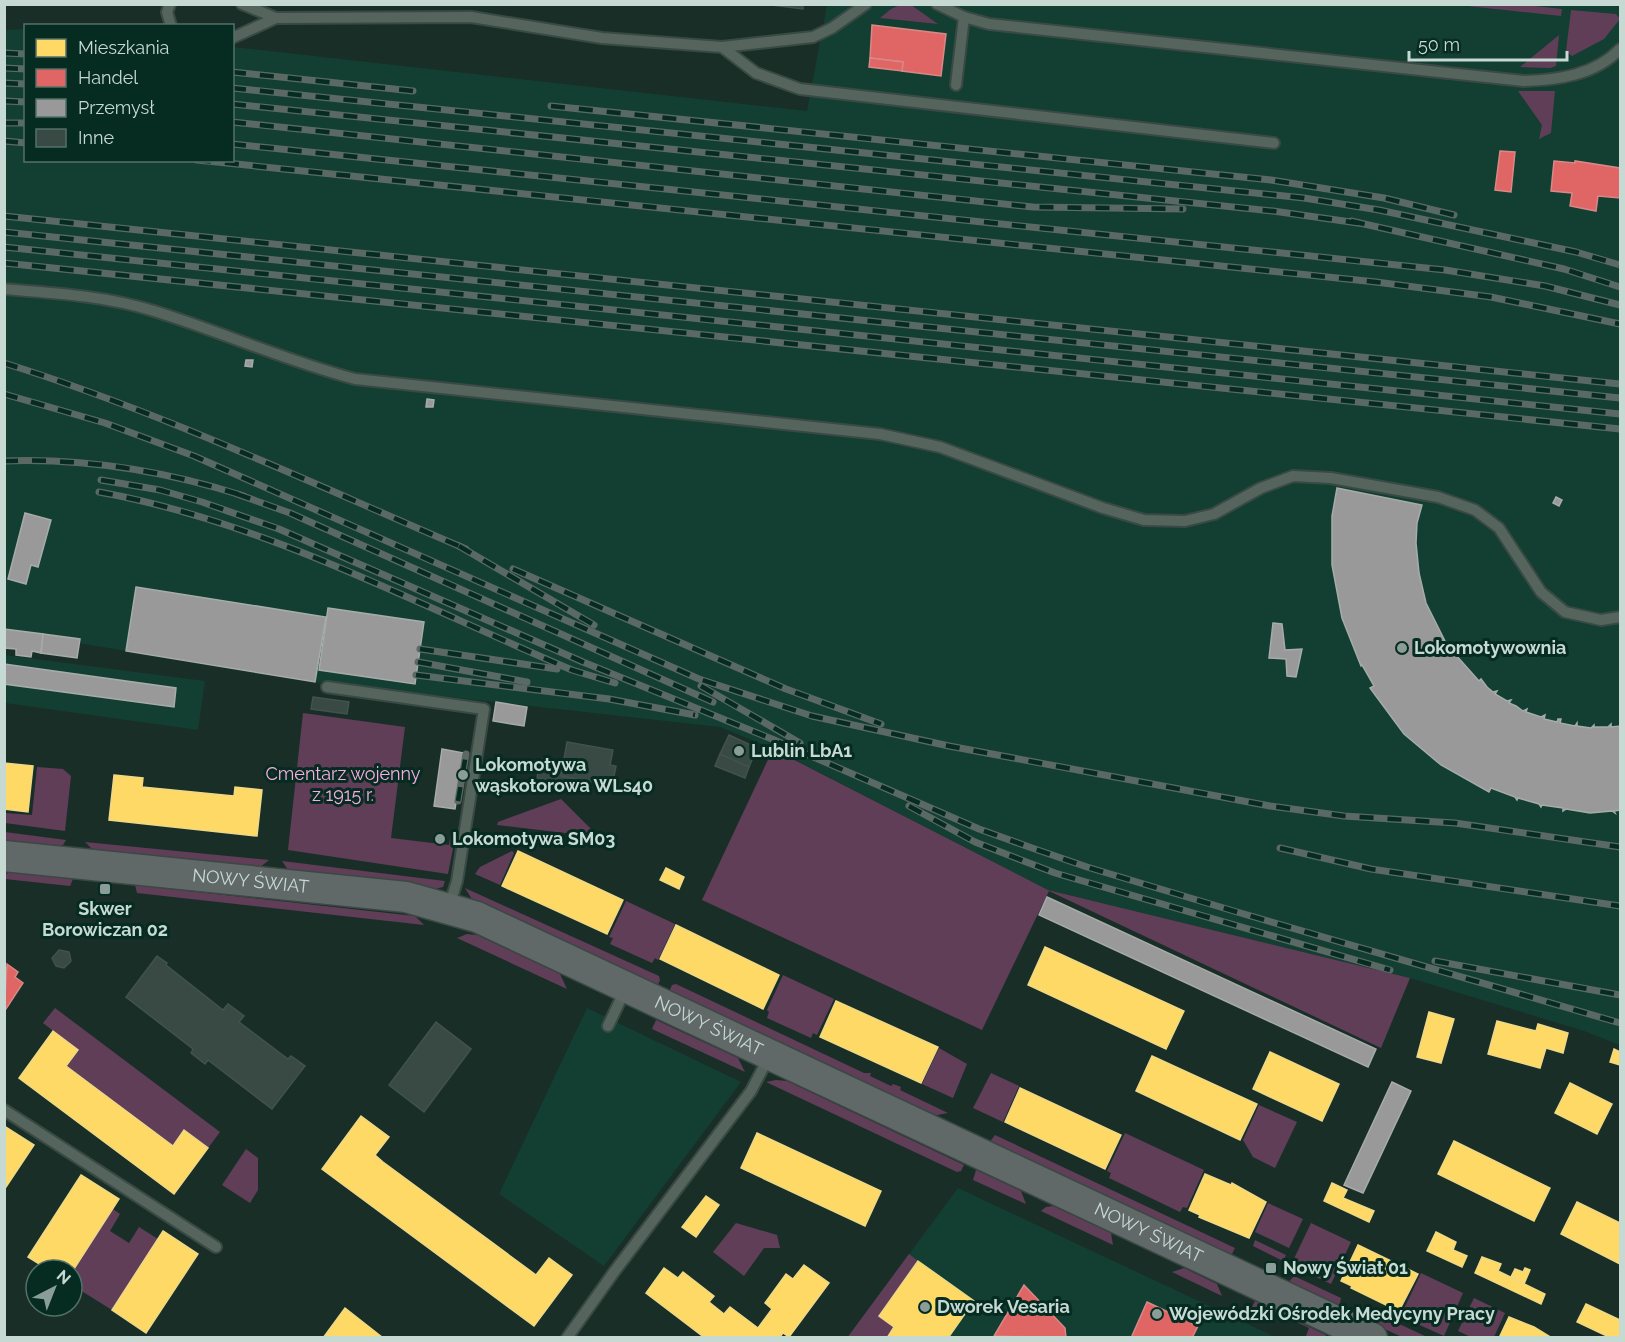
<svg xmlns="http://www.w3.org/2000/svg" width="1625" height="1342" font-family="Raleway,sans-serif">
	<rect width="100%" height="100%" fill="#1a2e28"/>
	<g fill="#133e32">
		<path d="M 827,5 L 1620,5 L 1620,1045 L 1584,1031 L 1410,978 L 1048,890 L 774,749 L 720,727 L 315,682 L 5,631 L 4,30 L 25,29 L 26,160 L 232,160 L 233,47 L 807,111 Z"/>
		<path d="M 5,655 L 205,681 L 198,730 L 5,703 Z"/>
		<path d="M 587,1008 L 741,1082 L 604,1266 L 499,1194 Z"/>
		<path d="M 958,1188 L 1271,1335 L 1270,1338 L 847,1338 Z"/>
	</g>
	<g fill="#603e58">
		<path d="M 902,4 L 911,5 L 938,24 L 880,18 L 891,9 Z"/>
		<path d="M 1518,4 L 1562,9 L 1561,16 L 1458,5 Z"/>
		<path d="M 1571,10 L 1616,14 L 1620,19 L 1604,39 L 1572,56 L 1566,51 Z"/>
		<path d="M 1559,35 L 1556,66 L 1550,68 L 1520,67 Z"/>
		<path d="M 1518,91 L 1555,91 L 1551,133 L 1539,139 L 1542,125 Z"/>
		<path d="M 303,713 L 405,727 L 391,838 L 449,845 L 451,832 L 456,833 L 448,874 L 288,850 Z"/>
		<path d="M 773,749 L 1048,890 L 1410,978 L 1381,1048 L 1049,891 L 982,1030 L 702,900 Z"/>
		<path d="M 37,767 L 63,769 L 71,776 L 65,831 L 5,823 L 5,813 L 32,815 Z"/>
		<path d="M 561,799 L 599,837 L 497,825 L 498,822 Z"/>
		<path d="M 5,832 L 66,840 L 63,845 L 58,847 L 5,841 Z"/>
		<path d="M 85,842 L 269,860 L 259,868 L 93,850 Z"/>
		<path d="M 512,851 L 514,853 L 500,885 L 475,874 L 480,867 Z"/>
		<path d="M 282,861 L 445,881 L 443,887 L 435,889 L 288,870 Z"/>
		<path d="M 13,872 L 73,879 L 70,886 L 5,879 L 5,874 Z"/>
		<path d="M 135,885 L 415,916 L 424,925 L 137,893 Z"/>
		<path d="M 465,888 L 659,976 L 660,980 L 657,987 L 473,901 Z"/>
		<path d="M 626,901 L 675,924 L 658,960 L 655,958 L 652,963 L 610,944 L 613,938 L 609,937 Z"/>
		<path d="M 467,934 L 477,935 L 560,974 L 567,989 L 457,938 Z"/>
		<path d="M 783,975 L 834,999 L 817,1035 L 813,1033 L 811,1038 L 767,1018 L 769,1012 L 767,1010 Z"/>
		<path d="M 676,984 L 864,1073 L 871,1073 L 870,1076 L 891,1086 L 893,1084 L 901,1087 L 900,1090 L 948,1113 L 932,1116 L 669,992 L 672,985 Z"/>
		<path d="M 55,1008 L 220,1132 L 208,1148 L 185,1130 L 173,1146 L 66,1066 L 78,1050 L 43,1023 Z"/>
		<path d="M 656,1020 L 738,1058 L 745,1072 L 652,1029 Z"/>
		<path d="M 939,1048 L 967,1064 L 953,1098 L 922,1084 Z"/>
		<path d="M 991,1073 L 1019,1086 L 1003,1122 L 973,1108 Z"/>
		<path d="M 776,1080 L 787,1081 L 964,1165 L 961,1171 L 957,1172 L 766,1082 Z"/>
		<path d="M 1259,1105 L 1297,1122 L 1275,1168 L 1253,1157 L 1243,1140 Z"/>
		<path d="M 1125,1133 L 1204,1170 L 1187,1208 L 1183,1207 L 1180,1212 L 1109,1178 L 1111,1173 L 1107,1171 Z"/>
		<path d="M 995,1135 L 1235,1248 L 1231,1256 L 989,1143 Z"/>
		<path d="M 246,1149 L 258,1158 L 258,1190 L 250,1203 L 222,1185 Z"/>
		<path d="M 976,1170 L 1021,1191 L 1026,1204 L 973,1180 Z"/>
		<path d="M 1268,1203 L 1303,1219 L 1289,1248 L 1255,1232 Z"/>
		<path d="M 1053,1206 L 1111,1233 L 1113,1245 L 1041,1211 L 1046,1207 Z"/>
		<path d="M 113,1209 L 120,1214 L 110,1231 L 129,1243 L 139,1227 L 158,1239 L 112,1310 L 72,1285 L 72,1272 Z"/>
		<path d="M 736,1223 L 777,1235 L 780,1248 L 764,1248 L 744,1276 L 713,1252 Z"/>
		<path d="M 1311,1223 L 1351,1242 L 1331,1284 L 1291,1265 Z"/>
		<path d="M 1255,1240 L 1286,1255 L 1283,1261 L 1253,1246 Z"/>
		<path d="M 909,1254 L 918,1261 L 879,1315 L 894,1327 L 887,1337 L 847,1338 Z"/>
		<path d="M 1184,1268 L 1217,1284 L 1222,1296 L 1172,1272 Z"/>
		<path d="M 1421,1273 L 1463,1293 L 1444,1336 L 1404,1318 L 1406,1312 L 1403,1311 Z"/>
		<path d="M 1294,1276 L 1341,1298 L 1339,1308 L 1288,1283 Z"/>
		<path d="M 1474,1298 L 1505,1313 L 1494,1337 L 1471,1337 L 1458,1331 Z"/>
		<path d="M 1255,1301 L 1326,1335 L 1325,1337 L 1306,1336 L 1309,1328 L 1258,1304 L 1255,1311 L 1251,1309 Z"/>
		<path d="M 1359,1305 L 1427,1337 L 1402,1337 L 1352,1314 L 1355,1306 Z"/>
	</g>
	<g fill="#ffd966" stroke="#eed986" stroke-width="1.5">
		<path d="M 4,763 L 33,766 L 28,812 L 4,809 Z"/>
		<path d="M 114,775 L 143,778 L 142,787 L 234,796 L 235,787 L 262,790 L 257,836 L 109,820 Z"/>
		<path d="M 518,851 L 623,900 L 607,934 L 502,886 Z"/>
		<path d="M 666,868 L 684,877 L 679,889 L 660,880 Z"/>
		<path d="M 676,925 L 779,975 L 763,1009 L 660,959 Z"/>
		<path d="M 1045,947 L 1184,1011 L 1166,1049 L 1028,985 Z"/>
		<path d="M 836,1001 L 938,1047 L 921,1083 L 820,1037 Z"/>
		<path d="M 1429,1012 L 1454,1019 L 1441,1063 L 1417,1057 Z"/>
		<path d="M 1497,1021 L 1536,1031 L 1538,1024 L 1568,1033 L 1563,1053 L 1546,1048 L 1540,1068 L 1488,1054 Z"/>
		<path d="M 53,1031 L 78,1050 L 66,1066 L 173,1146 L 184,1130 L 208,1148 L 174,1194 L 19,1078 Z"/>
		<path d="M 1614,1049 L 1620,1052 L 1620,1065 L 1610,1062 Z"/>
		<path d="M 1270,1052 L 1339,1084 L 1322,1121 L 1253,1089 Z"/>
		<path d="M 1152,1056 L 1257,1104 L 1240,1140 L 1136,1091 Z"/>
		<path d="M 1570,1083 L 1612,1104 L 1597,1134 L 1555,1113 Z"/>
		<path d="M 1020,1088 L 1121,1135 L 1105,1169 L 1005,1122 Z"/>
		<path d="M 361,1116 L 389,1137 L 375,1155 L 383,1162 L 536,1275 L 549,1258 L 572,1275 L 534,1326 L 322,1169 Z"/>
		<path d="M 4,1126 L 34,1145 L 4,1190 Z"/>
		<path d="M 757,1133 L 881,1191 L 865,1226 L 741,1168 Z"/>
		<path d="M 1454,1141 L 1550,1188 L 1534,1221 L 1438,1174 Z"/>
		<path d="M 1205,1174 L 1231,1185 L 1232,1183 L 1266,1202 L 1249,1238 L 1199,1217 L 1200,1215 L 1189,1210 Z"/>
		<path d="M 81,1175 L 119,1199 L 72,1272 L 49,1270 L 28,1257 Z"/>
		<path d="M 1332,1183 L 1347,1190 L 1343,1198 L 1374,1211 L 1369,1222 L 1324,1201 Z"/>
		<path d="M 706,1196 L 719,1205 L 696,1237 L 682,1227 Z"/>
		<path d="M 1577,1202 L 1620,1223 L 1620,1264 L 1561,1234 Z"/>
		<path d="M 163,1231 L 198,1254 L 146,1333 L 112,1310 Z"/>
		<path d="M 1436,1232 L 1456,1242 L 1453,1250 L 1467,1256 L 1462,1267 L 1427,1251 Z"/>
		<path d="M 1358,1245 L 1418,1274 L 1400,1309 L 1389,1304 L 1388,1306 L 1351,1288 L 1352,1286 L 1341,1281 Z"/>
		<path d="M 1482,1257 L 1501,1264 L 1498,1271 L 1545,1294 L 1541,1304 L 1475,1273 Z"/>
		<path d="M 918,1261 L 974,1301 L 948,1338 L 887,1338 L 894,1327 L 879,1316 Z"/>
		<path d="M 804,1265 L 829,1283 L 789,1337 L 783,1333 L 779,1338 L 705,1338 L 646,1293 L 664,1268 L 678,1278 L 683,1272 L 714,1296 L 709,1302 L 724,1314 L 730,1307 L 758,1328 L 772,1309 L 765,1303 L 786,1274 L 793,1279 Z"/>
		<path d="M 1525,1268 L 1530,1270 L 1524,1284 L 1511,1277 L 1515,1269 L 1523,1272 Z"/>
		<path d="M 1586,1304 L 1620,1320 L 1620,1338 L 1611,1338 L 1577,1322 Z"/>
		<path d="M 345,1308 L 382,1337 L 382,1338 L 323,1338 Z"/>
		<path d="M 1509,1317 L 1534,1327 L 1552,1338 L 1499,1338 Z"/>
	</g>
	<g fill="#e06666" stroke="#d88886" stroke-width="1.5">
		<path d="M 872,25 L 946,34 L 941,76 L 902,71 L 903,62 L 870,58 Z"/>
		<path d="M 870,58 L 903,62 L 902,71 L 869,67 Z"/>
		<path d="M 1500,151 L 1515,152 L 1511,192 L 1495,190 Z"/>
		<path d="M 1554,161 L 1575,163 L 1575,161 L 1620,168 L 1620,198 L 1598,196 L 1596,211 L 1570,206 L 1572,193 L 1551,191 Z"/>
		<path d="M 7,964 L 18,972 L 15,977 L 23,983 L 4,1012 Z"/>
		<path d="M 1024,1285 L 1065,1328 L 1066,1338 L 994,1336 Z"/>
		<path d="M 1147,1302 L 1198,1326 L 1192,1338 L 1131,1338 Z"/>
	</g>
	<g fill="#999" stroke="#a6acaa" stroke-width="1.5">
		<path d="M 246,360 L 253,360 L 252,367 L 245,366 Z"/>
		<path d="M 427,399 L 434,400 L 433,407 L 426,407 Z"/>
		<path d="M 1337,488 L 1422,505 L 1417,523 L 1416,543 L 1419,573 L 1426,603 L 1446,643 L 1450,643 L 1447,645 L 1479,681 L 1481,679 L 1487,687 L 1493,692 L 1497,691 L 1495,694 L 1507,701 L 1511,700 L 1509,703 L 1516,706 L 1523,711 L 1527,709 L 1526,712 L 1541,717 L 1545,715 L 1544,719 L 1557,722 L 1558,719 L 1561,719 L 1560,723 L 1575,726 L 1577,723 L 1577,726 L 1591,728 L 1594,725 L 1594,727 L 1608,727 L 1611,724 L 1611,727 L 1620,726 L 1620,810 L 1614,811 L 1615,813 L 1612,811 L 1590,813 L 1566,809 L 1563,811 L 1563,808 L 1542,805 L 1541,807 L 1539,804 L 1518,798 L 1517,800 L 1515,797 L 1491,788 L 1489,792 L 1441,765 L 1404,734 L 1370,688 L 1374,686 L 1362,665 L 1361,666 L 1342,618 L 1332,565 L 1332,516 Z"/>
		<path d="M 1556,497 L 1562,500 L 1559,506 L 1553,503 Z"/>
		<path d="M 25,513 L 51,520 L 38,567 L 31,565 L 26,584 L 8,579 Z"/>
		<path d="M 136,587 L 326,617 L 315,682 L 126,651 Z"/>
		<path d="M 328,608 L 424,622 L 415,684 L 319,670 Z"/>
		<path d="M 1273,623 L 1282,624 L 1285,650 L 1302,649 L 1296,677 L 1287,676 L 1286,659 L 1269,658 Z"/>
		<path d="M 4,629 L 43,634 L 41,653 L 32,651 L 31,657 L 16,655 L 16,649 L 4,648 Z"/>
		<path d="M 43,634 L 80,639 L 77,658 L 41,653 Z"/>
		<path d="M 4,664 L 176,688 L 174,707 L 4,684 Z"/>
		<path d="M 496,702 L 527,707 L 524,726 L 493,721 Z"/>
		<path d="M 442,749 L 464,753 L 455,809 L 434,806 Z"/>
		<path d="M 1047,897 L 1376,1049 L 1368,1067 L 1039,915 Z"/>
		<path d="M 1392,1082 L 1411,1091 L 1363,1193 L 1344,1185 Z"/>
	</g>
	<g fill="#394944" stroke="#42524d" stroke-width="1.5">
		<path d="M 763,4 L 803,4 L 803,9 Z"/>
		<path d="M 313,697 L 349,702 L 347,714 L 311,709 Z"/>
		<path d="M 729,735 L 757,748 L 749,767 L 720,754 Z"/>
		<path d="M 567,742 L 613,750 L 610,765 L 616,766 L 612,786 L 561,776 Z"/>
		<path d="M 720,754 L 749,767 L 745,778 L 715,766 Z"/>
		<path d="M 541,759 L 563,763 L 561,776 L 576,779 L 575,785 L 537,778 Z"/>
		<path d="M 59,950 L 69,952 L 71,961 L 64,968 L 56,966 L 52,958 Z"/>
		<path d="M 157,956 L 167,963 L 166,965 L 223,1010 L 228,1004 L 244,1016 L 239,1022 L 288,1059 L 291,1056 L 305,1066 L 272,1109 L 208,1060 L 205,1064 L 191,1053 L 193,1049 L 126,997 Z"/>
		<path d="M 436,1022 L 471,1049 L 424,1112 L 389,1085 Z"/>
	</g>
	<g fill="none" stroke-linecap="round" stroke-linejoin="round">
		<defs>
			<g id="lane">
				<path d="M 170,4 L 167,12 L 171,26"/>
				<path d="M 242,4 L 276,18 L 471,17 L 602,38 L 722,47 L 813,37 L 832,28 L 866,4"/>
				<path d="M 937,4 L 964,17 L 989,24 L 1524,81 C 1558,80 1595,75 1620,49"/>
				<path d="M 232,38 L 276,18"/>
				<path d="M 722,47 L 756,73 L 800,89 L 1274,143"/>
				<path d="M 956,85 L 964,17"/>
				<path d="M 4,289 C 55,293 106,296 154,311 C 222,332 286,361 355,379 L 880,434 L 940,447 L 1103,508 L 1144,520 L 1185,521 L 1214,514 L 1261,488 L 1293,476 L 1331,478 L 1438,497 L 1475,510 L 1499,528 L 1541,592 L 1565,612 L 1601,620 L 1620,617"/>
				<path d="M 327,687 L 484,709 L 457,881 L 449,907"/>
				<path d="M 608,1026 L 626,988"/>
				<path d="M 4,1110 L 216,1247"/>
				<path d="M 567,1338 L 614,1272 L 751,1091 L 770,1055"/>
			</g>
			<g id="secondary">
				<path id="s1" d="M 4,856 L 406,897 L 477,917 L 1372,1338"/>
			</g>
		</defs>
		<use href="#lane" stroke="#394943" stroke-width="14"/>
		<use href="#secondary" stroke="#394943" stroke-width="33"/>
		<use href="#lane" stroke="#56645e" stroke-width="10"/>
		<use href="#secondary" stroke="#606967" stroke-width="30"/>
		<defs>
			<g id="rail">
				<path d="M 4,53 L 26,54"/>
				<path d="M 4,68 L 26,69"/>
				<path d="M 232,72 L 413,91"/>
				<path d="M 4,83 L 26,84"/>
				<path d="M 232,88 L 1304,198 L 1379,210 L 1576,252 L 1620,265"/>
				<path d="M 4,101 L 26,102"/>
				<path d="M 232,104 L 1273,211 L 1358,223"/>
				<path d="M 551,106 L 1271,180 L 1384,198 L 1454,215"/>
				<path d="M 232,122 L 1033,207 L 1183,209"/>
				<path d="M 4,123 L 26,123"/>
				<path d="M 4,141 L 26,143"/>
				<path d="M 232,144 L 1445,270 L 1545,286 L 1620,305"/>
				<path d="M 197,160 L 1376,282 L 1491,297 L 1620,324"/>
				<path d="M 4,216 L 1620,384"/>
				<path d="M 1351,221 L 1564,269 L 1620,287"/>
				<path d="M 4,232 L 1620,398"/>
				<path d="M 4,247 L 1620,414"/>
				<path d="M 4,263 L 1620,429"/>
				<path d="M 4,363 C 164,413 313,484 466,549"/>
				<path d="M 4,394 L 105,423 L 194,456 L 699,679 L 812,716 L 949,746 L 1270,806 L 1344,816 L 1455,823 L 1620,847"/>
				<path d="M 4,461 C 87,458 165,471 244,496"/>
				<path d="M 101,480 L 160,490 L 202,502 L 279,529 L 583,662 L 772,739 L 979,829 L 1032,848 L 1087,867 L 1237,912 L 1620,1023"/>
				<path d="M 99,492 C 265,522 418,605 572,670 L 615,683"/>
				<path d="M 237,494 L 290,513 L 713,702"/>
				<path d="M 459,546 L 594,625"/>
				<path d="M 513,569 L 786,689 L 881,724"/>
				<path d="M 420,649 L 557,669"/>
				<path d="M 418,662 L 527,682"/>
				<path d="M 416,675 L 609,699 L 695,715"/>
				<path d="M 701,686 L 800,743"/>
				<path d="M 458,801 L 466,754"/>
				<path d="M 909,806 L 975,842 L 1055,873 L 1390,970"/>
				<path d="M 1280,848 L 1371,869 L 1620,906"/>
				<path d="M 1435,961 L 1620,995"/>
			</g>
		</defs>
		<use href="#rail" stroke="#5b6964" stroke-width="7"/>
		<use href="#rail" stroke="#062b21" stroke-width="4.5" stroke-dasharray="14" stroke-linecap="butt"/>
	</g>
	<g fill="#8a9d96" stroke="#062b21" stroke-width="2">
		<circle cx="1402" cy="648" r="6"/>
		<circle cx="739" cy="751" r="6"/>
		<circle cx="463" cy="775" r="6"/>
		<circle cx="440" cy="839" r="6"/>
		<rect x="99" y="883" width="12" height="12" rx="3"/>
		<rect x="1265" y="1262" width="12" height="12" rx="3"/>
		<circle cx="925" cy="1307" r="6"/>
		<circle cx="1157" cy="1314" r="6"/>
	</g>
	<g text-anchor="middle" stroke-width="6" stroke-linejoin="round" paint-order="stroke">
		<g font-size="18" font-weight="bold" fill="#c6d9d2" stroke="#062b21" text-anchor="start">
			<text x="1414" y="654">Lokomotywownia</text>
			<text x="751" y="757">Lublin LbA1</text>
			<text x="475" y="771">Lokomotywa<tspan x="475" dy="21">wąskotorowa WLs40</tspan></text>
			<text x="452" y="845">Lokomotywa SM03</text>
			<text x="105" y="915" text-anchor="middle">Skwer<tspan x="105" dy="21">Borowiczan 02</tspan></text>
			<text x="1283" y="1274">Nowy Świat 01</text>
			<text x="937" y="1313">Dworek Vesaria</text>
			<text x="1169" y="1320">Wojewódzki Ośrodek Medycyny Pracy</text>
		</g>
		<g font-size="18" fill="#f8ace2" stroke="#062b21">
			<text x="343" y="780">Cmentarz wojenny<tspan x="343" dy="21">z 1915 r.</tspan></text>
		</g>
		<g font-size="18" fill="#c6d9d2" stroke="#062b21">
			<text dy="6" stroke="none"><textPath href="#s1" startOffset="248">NOWY ŚWIAT</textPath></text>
			<text dy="6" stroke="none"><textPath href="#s1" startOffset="734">NOWY ŚWIAT</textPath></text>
			<text dy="6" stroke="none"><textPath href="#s1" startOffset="1220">NOWY ŚWIAT</textPath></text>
		</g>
	</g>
	<rect width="1625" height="1342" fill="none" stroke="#c6d9d2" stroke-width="12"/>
	<rect x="24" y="24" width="210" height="138" fill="#062b21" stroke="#537168" stroke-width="1.5"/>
	<rect x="36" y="39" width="30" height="18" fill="#ffd966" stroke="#537168" stroke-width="1.5"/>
	<text x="78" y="54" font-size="18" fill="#c6d9d2">Mieszkania</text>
	<rect x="36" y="69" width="30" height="18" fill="#e06666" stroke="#537168" stroke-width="1.5"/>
	<text x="78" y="84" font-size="18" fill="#c6d9d2">Handel</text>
	<rect x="36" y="99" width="30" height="18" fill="#999999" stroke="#537168" stroke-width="1.5"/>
	<text x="78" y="114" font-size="18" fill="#c6d9d2">Przemysł</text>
	<rect x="36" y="129" width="30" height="18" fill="#394944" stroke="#537168" stroke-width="1.5"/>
	<text x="78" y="144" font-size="18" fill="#c6d9d2">Inne</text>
	<g transform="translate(54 1288) rotate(42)"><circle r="28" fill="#062b21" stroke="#537168" stroke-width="1.5"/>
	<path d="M0-4.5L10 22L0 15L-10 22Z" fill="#8a9d96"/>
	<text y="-9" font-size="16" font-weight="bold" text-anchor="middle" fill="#c6d9d2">N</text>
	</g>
	<path d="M1409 51v9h158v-9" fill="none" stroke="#c6d9d2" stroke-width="3"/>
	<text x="1418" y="51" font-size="18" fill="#c6d9d2" stroke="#062b21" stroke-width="4.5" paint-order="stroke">50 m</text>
</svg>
